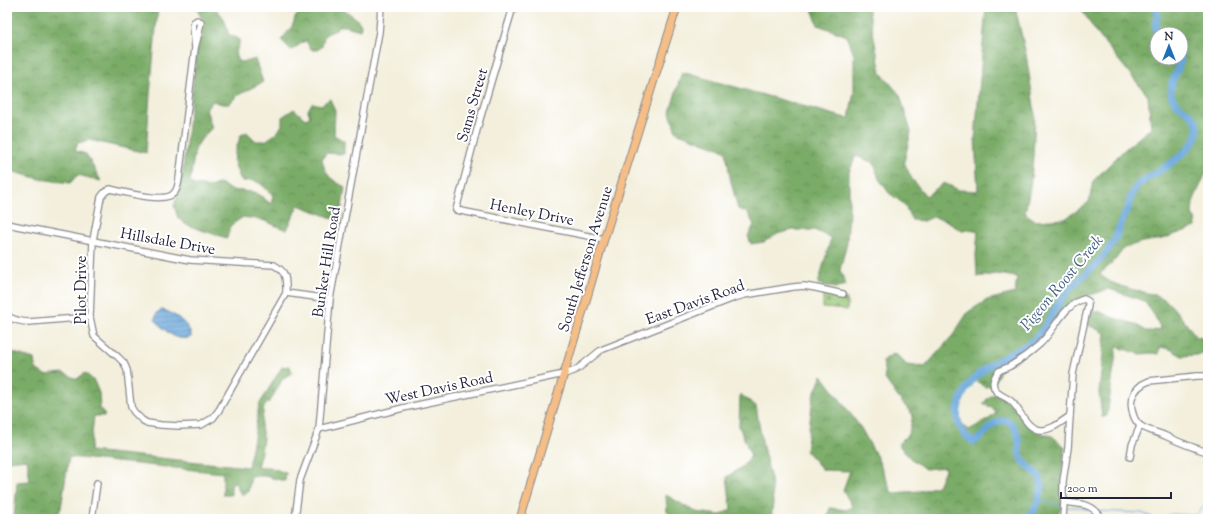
<svg xmlns="http://www.w3.org/2000/svg" width="1215" height="526" font-family="'Sorts Mill Goudy',serif">
	<defs>
		<pattern id="forest-crowns" width="20" height="18" patternUnits="userSpaceOnUse"><rect width="20" height="18" fill="#7aac68"/><path d="M2 6a3 3 0 1 1 6 0M12 15a3 3 0 1 1 6 0" fill="none" stroke="#648c57"/></pattern>
		<pattern id="cemetery-stones" width="16" height="16" patternUnits="userSpaceOnUse"><rect width="16" height="16" fill="#99c877"/><path d="M2 7V4a2 2 0 0 1 4 0v3zM10 15v-3a2 2 0 0 1 4 0v3z" fill="#7ca263"/></pattern>
		<pattern id="water-rules" width="6" height="5" patternUnits="userSpaceOnUse"><rect width="6" height="5" fill="#67a6da"/><path d="M0 2.5h6" fill="none" stroke="#5487b2"/></pattern>
	</defs>
	<rect width="100%" height="100%" fill="#fff"/>
	<filter id="ink" filterUnits="userSpaceOnUse"><feTurbulence type="fractalNoise" baseFrequency=".025" numOctaves="2"/><feDisplacementMap in="SourceGraphic" scale="8" xChannelSelector="R" yChannelSelector="G"/><feConvolveMatrix kernelMatrix="1 2 1 2 8 2 1 2 1" color-interpolation-filters="sRGB"/></filter>
	<filter id="wash" filterUnits="userSpaceOnUse"><feTurbulence type="fractalNoise" baseFrequency=".012" numOctaves="4" result="noise"/><feDisplacementMap in="SourceGraphic" scale="16" xChannelSelector="R" yChannelSelector="G"/><feGaussianBlur stdDeviation="0.9" result="paint"/><feColorMatrix in="noise" values="0 0 0 0 0 0 0 0 0 0 0 0 0 0 0 0 0 1.4 0 .05"/><feComposite in="paint" operator="in"/></filter>
	<g filter="url(#wash)">
		<rect width="100%" height="100%" fill="#f3efdc"/>
		<g fill="url(#forest-crowns)" stroke="#4e6752" fill-rule="evenodd">
			<path d="M 7,7 L 158,7 L 150,94 L 146,153 L 89,140 L 78,143 L 75,151 L 86,154 L 101,181 L 78,175 L 70,183 L 40,179 L 7,170 Z"/>
			<path d="M 198,7 L 214,7 C 224,17 226,20 228,34 L 239,39 L 239,45 L 235,54 L 239,62 L 249,61 L 255,59 L 263,82 L 238,95 L 229,104 L 222,104 L 213,101 L 206,109 L 212,128 L 202,138 L 195,149 L 190,182 L 194,185 L 210,187 L 221,183 L 230,190 L 254,192 L 262,197 L 271,204 L 273,196 C 263,186 258,177 242,182 C 231,160 233,157 241,135 L 247,132 L 256,141 L 265,141 L 277,133 L 282,125 L 282,117 L 294,109 L 305,119 L 310,117 L 308,110 L 312,103 L 321,105 L 330,99 L 335,111 L 334,135 L 344,141 L 344,154 L 326,153 L 322,159 C 326,176 330,179 345,187 L 340,221 L 298,205 L 287,230 L 262,220 L 243,217 L 231,225 L 227,238 L 204,231 L 185,224 L 178,218 L 174,206 L 181,186 L 197,49 L 202,35 L 204,23 L 197,9 Z"/>
			<path d="M 299,7 L 340,7 L 357,19 L 361,25 L 360,30 L 346,26 L 339,26 C 331,37 324,27 322,47 L 317,50 L 312,50 L 308,45 L 307,41 C 300,42 299,47 291,50 L 281,40 C 287,32 294,27 295,17 C 299,14 300,12 299,7 Z"/>
			<path d="M 797,7 L 868,7 L 881,73 L 900,95 L 911,132 L 904,162 L 912,179 L 926,196 L 944,183 L 959,190 L 978,191 L 975,139 L 986,7 L 1015,7 L 1026,54 L 1035,113 L 1033,159 L 1030,188 L 1025,213 L 1036,221 L 1065,219 L 1089,202 L 1093,181 L 1125,149 L 1151,128 L 1148,96 L 1095,31 L 1080,7 L 1208,7 L 1208,168 L 1193,202 L 1192,215 L 1195,218 L 1196,227 L 1162,239 L 1142,242 L 1124,248 L 1115,260 L 1100,274 C 1113,289 1147,290 1164,299 C 1171,303 1190,329 1197,337 L 1208,339 L 1208,354 L 1182,356 L 1170,349 L 1160,347 L 1159,354 L 1152,353 L 1140,354 L 1117,347 L 1107,416 L 1102,417 L 1099,392 L 1105,333 L 1086,324 L 1089,310 L 1100,312 L 1114,318 L 1135,324 L 1148,332 L 1161,329 L 1154,315 L 1144,301 L 1109,289 L 1075,300 L 1040,342 L 1035,343 L 1029,350 L 1017,360 L 1002,368 L 992,386 L 985,387 L 976,380 C 967,391 956,408 962,423 C 963,426 967,428 969,430 L 989,419 L 996,413 L 992,408 L 983,404 L 988,398 L 995,393 L 1005,399 L 1014,407 L 1038,432 L 1052,436 L 1065,447 L 1061,476 L 1062,508 L 1058,513 L 1058,519 L 827,519 L 830,508 L 847,510 L 852,506 L 843,490 L 850,471 L 823,470 L 806,451 L 813,397 L 822,375 L 861,428 L 878,459 L 892,493 L 920,491 L 938,486 L 946,467 L 925,469 L 910,458 L 898,444 L 909,433 L 913,415 L 900,400 L 885,379 L 883,360 L 895,353 L 907,365 L 925,367 L 953,335 L 968,312 L 987,300 L 1015,293 L 1017,277 L 996,274 L 977,277 L 976,255 L 978,231 L 960,230 L 947,221 L 933,217 L 924,221 L 912,220 L 904,204 L 889,193 L 879,179 L 874,163 L 856,156 L 849,172 L 849,213 L 847,242 L 840,270 L 846,285 L 835,288 L 818,284 L 831,238 L 814,230 L 793,230 L 777,234 L 764,242 L 751,244 L 748,236 L 754,225 L 748,213 L 738,209 L 730,178 L 726,151 L 676,132 L 670,112 L 682,72 L 849,119 L 854,91 L 854,55 L 847,36 L 818,25 L 812,9 ZM 1157,34 L 1181,34 L 1181,58 L 1157,58 Z"/>
			<path d="M 11,352 L 34,359 L 36,369 L 45,375 L 63,373 L 77,379 L 85,373 L 94,381 L 99,393 L 100,408 L 105,416 L 94,416 L 90,451 L 248,467 L 254,438 L 259,405 L 282,367 L 290,366 L 292,373 L 283,378 L 271,400 L 264,407 L 261,427 L 263,438 L 261,452 L 257,467 L 269,467 L 286,473 L 285,481 L 264,476 L 251,476 L 248,492 L 241,495 L 235,482 L 231,486 L 231,495 L 223,495 L 223,473 L 69,457 L 61,508 L 56,519 L 14,519 L 17,482 L 30,481 L 27,459 L 7,461 L 7,358 Z"/>
			<path d="M 740,394 L 756,406 L 763,447 L 771,479 L 773,503 L 771,519 L 675,519 L 667,512 L 666,495 L 696,512 L 721,515 L 731,509 L 727,477 L 742,467 L 751,456 L 739,426 Z"/>
		</g>
		<path fill="url(#cemetery-stones)" stroke="#5e7559" d="M 823,292 L 847,299 L 847,310 L 823,308 Z"/>
		<path fill="url(#water-rules)" stroke="#44648a" d="M 162,310 C 172,311 192,326 191,337 C 177,343 163,330 155,319 C 156,315 157,311 162,310 Z"/>
		<g fill="none" stroke-linecap="round" stroke-linejoin="round">
			<g stroke="#67a6da" stroke-width="1">
				<path d="M 1038,501 L 1042,501 L 1061,506"/>
				<path d="M 1066,507 L 1079,507 L 1092,511"/>
				<path d="M 1099,511 L 1142,513 L 1154,518 L 1161,518 L 1172,514 L 1189,515 L 1196,515 L 1206,504 L 1208,504"/>
			</g>
			<g stroke="#67a6da" stroke-width="7">
				<path d="M 1156,7 C 1156,9 1157,12 1157,14 C 1157,22 1152,28 1160,34"/>
				<path d="M 1022,519 L 1033,512 L 1038,501 L 1042,487 L 1039,476 L 1021,459 L 1019,450 L 1019,439 L 1014,426 L 1006,420 C 985,423 987,437 973,442 C 953,427 954,409 966,389 C 976,372 996,361 1013,352 C 1022,348 1032,343 1038,335 C 1048,324 1054,310 1063,297 C 1075,281 1093,270 1105,254 C 1109,249 1112,244 1115,239 C 1118,232 1120,225 1122,219 C 1124,215 1127,212 1128,208 C 1130,200 1131,193 1137,186 C 1141,181 1149,178 1154,174 C 1167,167 1195,148 1197,133 C 1201,109 1173,111 1171,93 C 1169,82 1180,69 1181,58"/>
			</g>
		</g>
	</g>
	<g filter="url(#ink)">
		<g fill="none" stroke-linecap="round" stroke-linejoin="round">
			<defs>
				<g id="minor">
					<path d="M 513,7 L 478,126 L 456,210 L 604,239"/>
					<path d="M 195,48 L 193,25 L 194,22 L 197,20 L 201,22 L 199,32 L 195,48 L 179,179 C 178,184 178,189 174,193 C 166,204 123,192 110,189 L 105,192 L 101,197 L 93,240 L 90,317 L 94,336 L 118,357 L 124,363 L 127,370 L 131,407 L 134,412 L 142,420 L 147,423 L 161,425 L 179,426 L 201,425 L 213,418 L 219,410 L 286,293"/>
					<path d="M 7,224 L 190,260 L 274,265 C 287,272 286,279 286,293 L 330,299"/>
					<path d="M 1084,299 L 1088,301 L 1088,306 L 1073,374 L 1070,416 C 1062,421 1051,431 1040,430 C 1026,429 1020,409 1011,401 C 1006,397 999,395 996,391 C 993,387 993,382 994,379 C 995,376 997,373 999,371 C 1002,369 1007,368 1010,366 C 1020,360 1031,352 1040,344 C 1055,330 1063,305 1084,299 Z"/>
					<path d="M 7,316 C 14,320 21,322 29,322 L 90,317"/>
					<path d="M 1208,376 L 1197,376 L 1149,381 C 1141,384 1135,389 1132,398 C 1130,406 1133,421 1141,426 C 1147,430 1155,432 1161,434 C 1177,441 1192,448 1208,452"/>
					<path d="M 319,429 L 403,408 L 564,374 L 574,371 L 580,367 L 601,350 L 734,298 L 744,295 L 793,287 L 804,286 L 816,288 L 843,294"/>
					<path d="M 1130,457 L 1132,445 L 1140,426"/>
					<path d="M 1064,502 C 1081,504 1093,503 1102,519"/>
					<path d="M 92,519 L 97,483"/>
					<path d="M 295,519 L 300,480 L 319,429 L 330,299 L 379,32 L 381,7"/>
					<path d="M 1063,519 L 1064,502 L 1063,493 L 1063,481 L 1068,448 L 1070,416"/>
				</g>
				<path id="major" d="M 520,519 L 586,301 L 604,239 L 677,7"/>
			</defs>
			<use href="#minor" stroke="#8a888c" stroke-width="8"/>
			<use href="#major" stroke="#8a888c" stroke-width="9"/>
			<use href="#minor" stroke="#fff" stroke-width="5.5"/>
			<use href="#major" stroke="#f6be87" stroke-width="7"/>
		</g>
	</g>
	<g text-anchor="middle" stroke-width="4" stroke-linejoin="round" paint-order="stroke">
		<g font-size="15" fill="#22223b" stroke="#fff">
			<text transform="translate(472 105) rotate(-74)" y="5">Sams Street</text>
			<text transform="translate(532 212) rotate(11)" y="5">Henley Drive</text>
			<text transform="translate(168 241) rotate(10)" y="5">Hillsdale Drive</text>
			<text transform="translate(585 259) rotate(-73)" y="5">South Jefferson Avenue</text>
			<text transform="translate(326 262) rotate(-81)" y="5">Bunker Hill Road</text>
			<text transform="translate(81 290) rotate(-90)" y="5">Pilot Drive</text>
			<text transform="translate(695 302) rotate(-20)" y="5">East Davis Road</text>
			<text transform="translate(439 388) rotate(-12)" y="5">West Davis Road</text>
		</g>
		<g font-size="16" font-style="italic" fill="#415d83" stroke="#fff">
			<text transform="translate(1061 282) rotate(-50)" y="6">Pigeon Roost Creek</text>
		</g>
	</g>
	<rect width="1215" height="526" fill="none" stroke="#fff" stroke-width="24"/>
	<g transform="translate(1169 46)"><circle r="19" fill="#ffffff" stroke="#a7a7b1"/>
	<path d="M0-3L7 15L0 10L-7 15Z" fill="#1f6fb2"/>
	<text y="-6" font-size="11" font-weight="bold" text-anchor="middle" fill="#22223b">N</text>
	</g>
	<path d="M1061 492v6h110v-6" fill="none" stroke="#22223b" stroke-width="2"/>
	<text x="1067" y="492" font-size="12" fill="#22223b" stroke="#ffffff" stroke-width="3" paint-order="stroke">200 m</text>
</svg>
